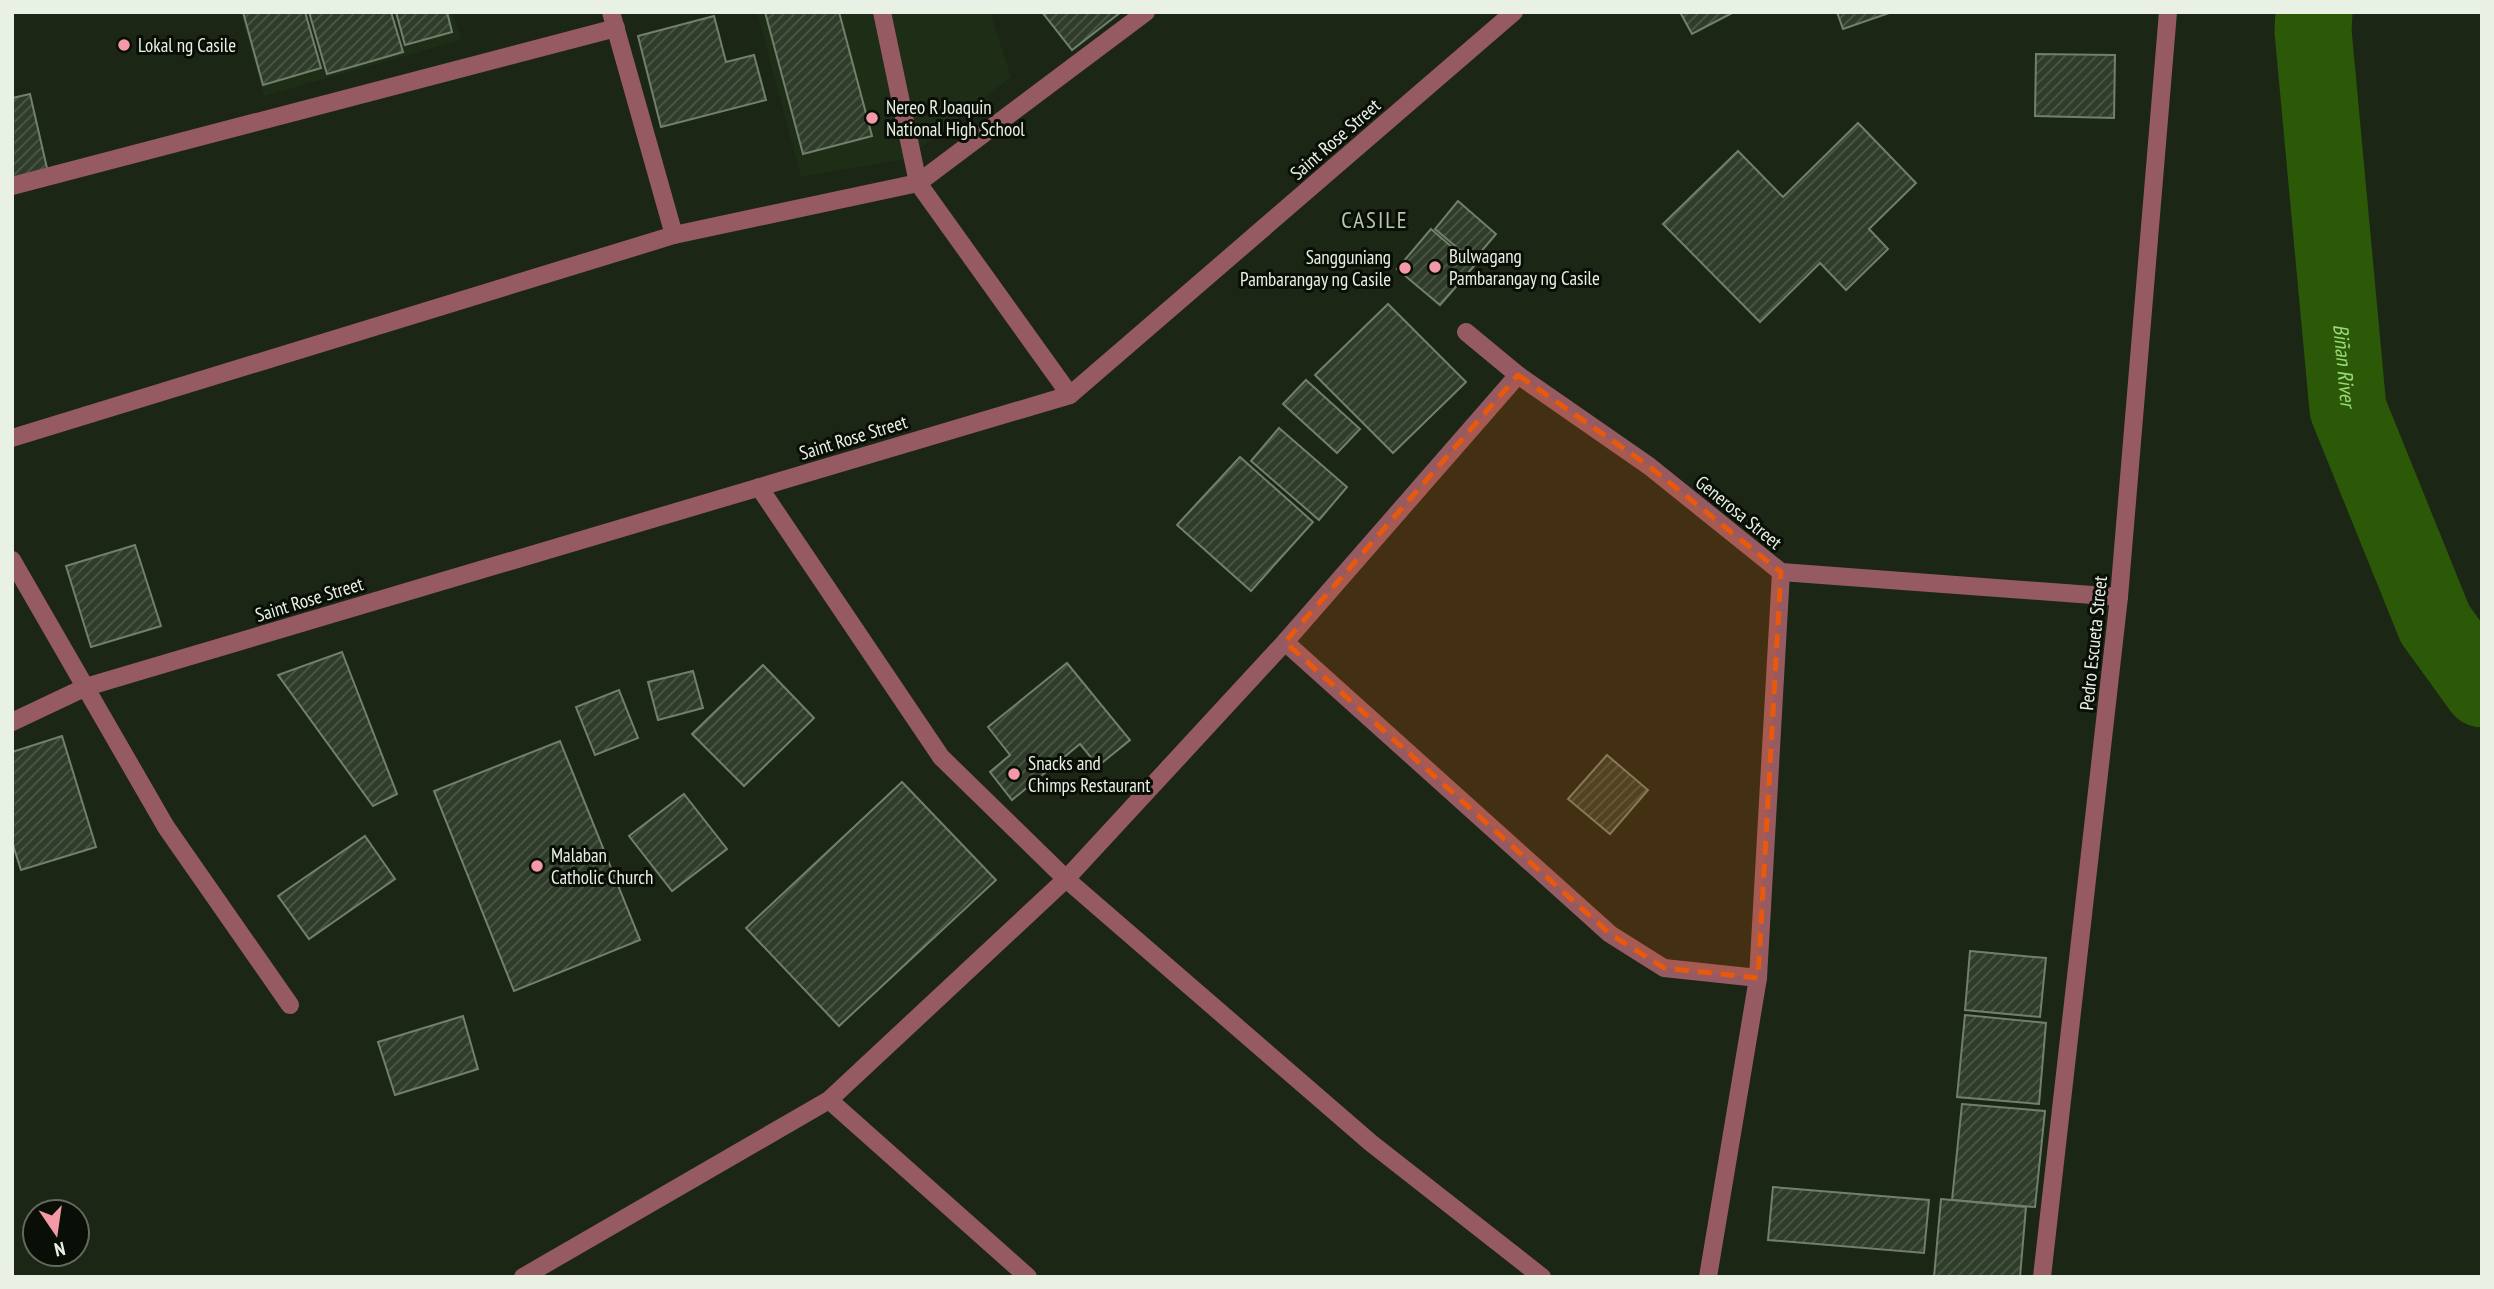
<svg xmlns="http://www.w3.org/2000/svg" width="2494" height="1289" font-family="'PT Sans Narrow',sans-serif">
	<defs>
		<pattern id="building-hatch" width="6" height="6" patternUnits="userSpaceOnUse" patternTransform="scale(1.75)"><rect width="6" height="6" fill="#2f3c29"/><path d="M-1 1l2-2M0 6l6-6M5 7l2-2" fill="none" stroke="#4d5948"/></pattern>
	</defs>
	<rect width="100%" height="100%" fill="#1b2615"/>
	<g fill="#1e2e16">
		<path d="M 240,12 L 453,12 L 461,40 L 264,96 Z"/>
		<path d="M 757,12 L 990,12 L 1011,77 L 906,159 L 801,177 Z"/>
	</g>
	<g fill="none" stroke-linecap="round" stroke-linejoin="round">
		<path stroke="#2c5908" stroke-width="77" id="s1" d="M 2314,12 L 2313,31 L 2348,409 L 2435,624 L 2482,689"/>
	</g>
	<g fill="url(#building-hatch)" stroke="#71806b" stroke-width="2">
		<path d="M 243,12 L 305,12 L 321,68 L 263,85 Z"/>
		<path d="M 309,12 L 391,12 L 403,52 L 327,74 Z"/>
		<path d="M 396,12 L 447,12 L 452,32 L 405,45 Z"/>
		<path d="M 765,12 L 839,12 L 872,136 L 803,154 Z"/>
		<path d="M 1042,12 L 1121,12 L 1072,50 Z"/>
		<path d="M 1680,12 L 1734,12 L 1692,34 Z"/>
		<path d="M 1837,12 L 1892,12 L 1843,29 Z"/>
		<path d="M 714,16 L 726,62 L 754,55 L 766,100 L 661,127 L 638,36 Z"/>
		<path d="M 2036,54 L 2115,55 L 2114,118 L 2035,116 Z"/>
		<path d="M 30,94 L 49,177 L 12,185 L 12,98 Z"/>
		<path d="M 1858,123 L 1916,183 L 1869,229 L 1888,249 L 1846,290 L 1820,263 L 1760,322 L 1663,224 L 1738,151 L 1783,197 Z"/>
		<path d="M 1458,201 L 1496,234 L 1473,261 L 1435,229 Z"/>
		<path d="M 1431,229 L 1474,266 L 1440,305 L 1397,269 Z"/>
		<path d="M 1388,304 L 1466,382 L 1393,453 L 1315,375 Z"/>
		<path d="M 1306,380 L 1360,429 L 1337,453 L 1283,404 Z"/>
		<path d="M 1279,428 L 1347,487 L 1319,520 L 1251,461 Z"/>
		<path d="M 1240,457 L 1313,522 L 1251,591 L 1177,525 Z"/>
		<path d="M 135,545 L 161,626 L 91,647 L 66,566 Z"/>
		<path d="M 342,652 L 397,794 L 373,806 L 278,675 Z"/>
		<path d="M 1067,663 L 1130,740 L 1098,766 L 1080,744 L 1012,800 L 990,772 L 1010,755 L 988,727 Z"/>
		<path d="M 763,665 L 814,718 L 744,786 L 692,734 Z"/>
		<path d="M 693,671 L 703,708 L 658,720 L 648,682 Z"/>
		<path d="M 619,690 L 638,738 L 595,755 L 576,707 Z"/>
		<path d="M 62,736 L 96,847 L 21,870 L 12,842 L 12,752 Z"/>
		<path d="M 560,741 L 640,940 L 514,991 L 434,791 Z"/>
		<path d="M 1607,755 L 1648,790 L 1610,834 L 1568,799 Z"/>
		<path d="M 902,782 L 996,880 L 839,1026 L 746,928 Z"/>
		<path d="M 684,794 L 727,849 L 672,891 L 629,836 Z"/>
		<path d="M 365,836 L 395,879 L 309,939 L 278,896 Z"/>
		<path d="M 1970,951 L 2046,958 L 2040,1017 L 1965,1010 Z"/>
		<path d="M 1965,1015 L 2046,1023 L 2039,1104 L 1957,1097 Z"/>
		<path d="M 463,1016 L 478,1069 L 395,1095 L 378,1042 Z"/>
		<path d="M 1962,1104 L 2045,1111 L 2035,1207 L 1952,1200 Z"/>
		<path d="M 1773,1187 L 1929,1200 L 1924,1253 L 1768,1240 Z"/>
		<path d="M 1941,1199 L 2026,1207 L 2020,1277 L 1934,1277 Z"/>
	</g>
	<g fill="none" stroke-linecap="round" stroke-linejoin="round">
		<path stroke="#965a63" stroke-width="18" d="M 882,12 L 918,183"/>
		<g stroke="#965a63" stroke-width="18">
			<path d="M 611,12 L 674,235"/>
			<path d="M 918,183 L 1070,395"/>
			<path d="M 12,186 L 616,28"/>
			<path d="M 1466,332 L 1518,375 L 1649,466 L 1781,572 L 2119,597"/>
			<path d="M 12,438 L 674,235 L 918,183 L 1146,12"/>
			<path d="M 759,487 L 941,757 L 1066,879 L 1371,1143 L 1542,1277"/>
			<path d="M 12,560 L 166,827 L 290,1005"/>
			<path d="M 1285,642 L 1610,934 L 1664,968 L 1758,978"/>
			<path d="M 12,722 L 86,687 L 1070,395 L 1514,12"/>
			<path d="M 829,1100 L 1028,1277"/>
			<path d="M 523,1277 L 829,1100 L 1066,879 L 1285,642 L 1518,375"/>
			<path d="M 1708,1277 L 1758,978 L 1781,572"/>
		</g>
		<path stroke="#965a63" stroke-width="18" d="M 2042,1277 L 2119,597 L 2168,12"/>
	</g>
	<path fill="#e8590c" fill-opacity="0.2" stroke="#e8590c" stroke-width="5" stroke-dasharray="14 9" stroke-linejoin="round" d="M 1518,375 L 1649,466 L 1781,572 L 1758,978 L 1664,968 L 1610,934 L 1285,642 Z"/>
	<g fill="#f49aa6" stroke="#090e06" stroke-width="2.5">
		<circle cx="124" cy="45" r="7"/>
		<circle cx="872" cy="118" r="7"/>
		<circle cx="1435" cy="267" r="7"/>
		<circle cx="1405" cy="268" r="7"/>
		<circle cx="1014" cy="774" r="7"/>
		<circle cx="537" cy="866" r="7"/>
	</g>
	<g text-anchor="middle" stroke-width="6" stroke-linejoin="round" paint-order="stroke">
		<g font-size="19" fill="#e9f1e5" stroke="#090e06" text-anchor="start">
			<text x="138" y="52">Lokal ng Casile</text>
			<text x="886" y="114">Nereo R Joaquin<tspan x="886" dy="22">National High School</tspan></text>
			<text x="1449" y="263">Bulwagang<tspan x="1449" dy="22">Pambarangay ng Casile</tspan></text>
			<text x="1391" y="264" text-anchor="end">Sangguniang<tspan x="1391" dy="22">Pambarangay ng Casile</tspan></text>
			<text x="1028" y="770">Snacks and<tspan x="1028" dy="22">Chimps Restaurant</tspan></text>
			<text x="551" y="862">Malaban<tspan x="551" dy="22">Catholic Church</tspan></text>
		</g>
		<g font-size="19" fill="#e9f1e5" stroke="#090e06">
			<text transform="translate(1335 139) rotate(-41)" y="7">Saint Rose Street</text>
			<text transform="translate(853 437) rotate(-17)" y="7">Saint Rose Street</text>
			<text transform="translate(1739 512) rotate(39)" y="7">Generosa Street</text>
			<text transform="translate(309 599) rotate(-17)" y="7">Saint Rose Street</text>
			<text transform="translate(2093 643) rotate(-84)" y="7">Pedro Escueta Street</text>
		</g>
		<g font-size="21" font-style="italic" fill="#99da76" stroke="#090e06">
			<text dy="7" stroke="none"><textPath href="#s1" startOffset="355">Biñan River</textPath></text>
		</g>
		<g font-size="23" letter-spacing="2" fill="#b7c6b0" stroke="#090e06">
			<text x="1375" y="228">CASILE</text>
		</g>
	</g>
	<rect width="2494" height="1289" fill="none" stroke="#e9f1e5" stroke-width="28"/>
	<g transform="translate(56 1233) rotate(167)"><circle r="33" fill="#090e06" stroke="#63695f" stroke-width="2"/>
	<path d="M0-5L12 26L0 18L-12 26Z" fill="#f49aa6"/>
	<text y="-10" font-size="19" font-weight="bold" text-anchor="middle" fill="#e9f1e5">N</text>
	</g>
</svg>
